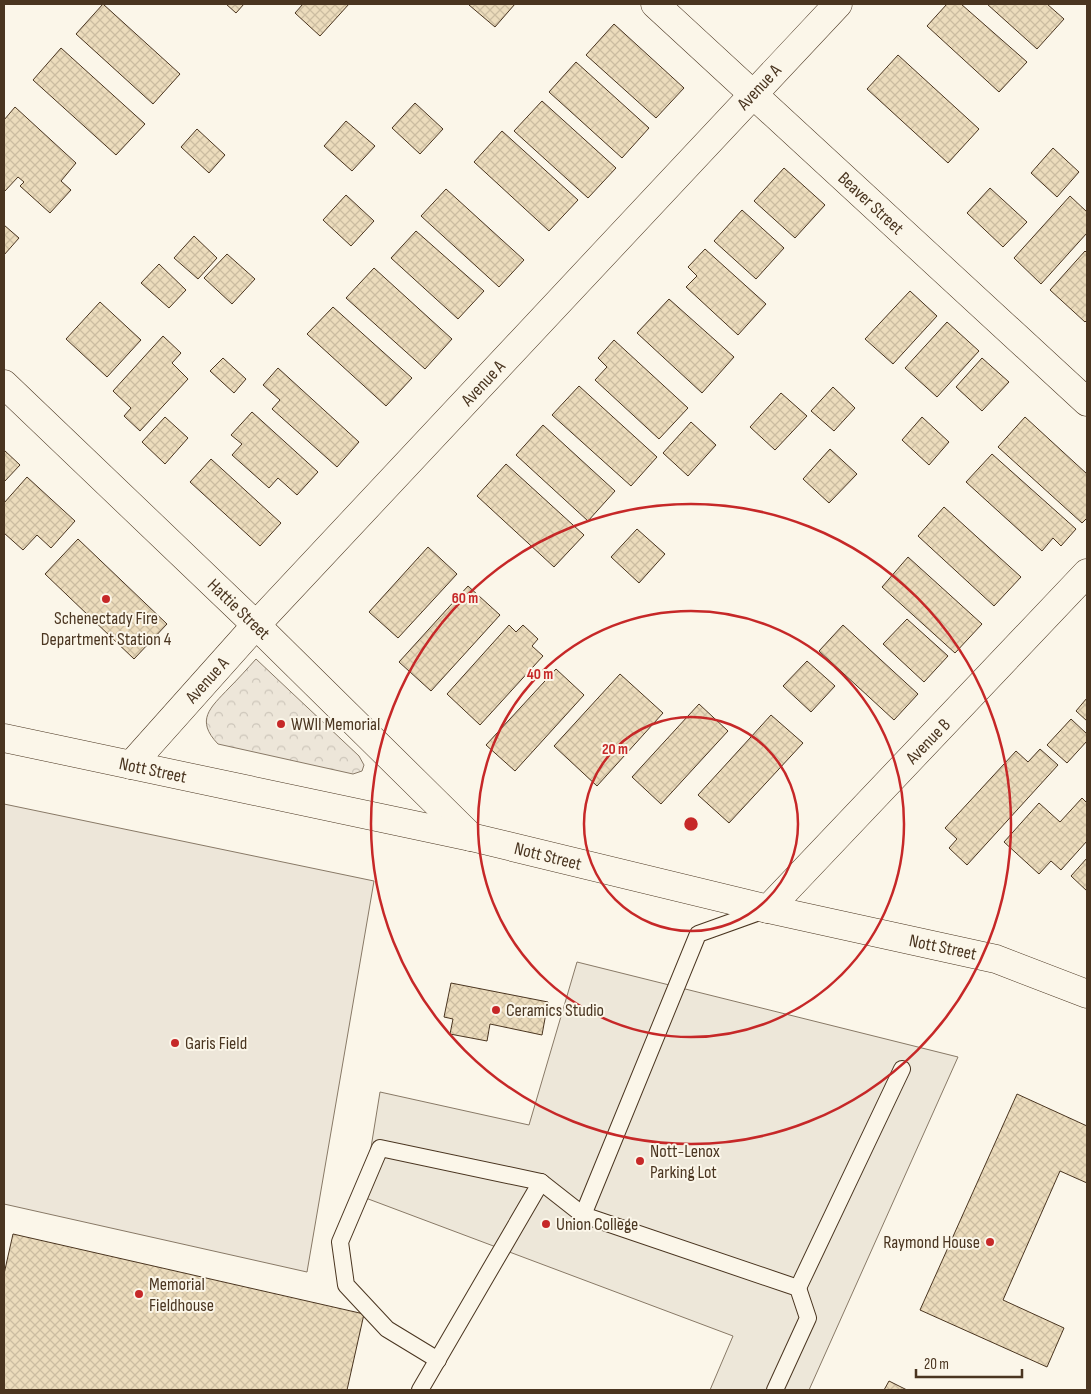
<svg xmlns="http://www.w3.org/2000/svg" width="1091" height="1394" font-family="'Sofia Sans Condensed',sans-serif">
	<defs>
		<pattern id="park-crowns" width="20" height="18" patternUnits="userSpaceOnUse" patternTransform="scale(1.25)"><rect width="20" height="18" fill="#ede6d9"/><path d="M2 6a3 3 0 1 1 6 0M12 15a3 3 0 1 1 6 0" fill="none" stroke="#cdc6ba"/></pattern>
		<pattern id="building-cross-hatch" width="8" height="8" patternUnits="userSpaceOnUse" patternTransform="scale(1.25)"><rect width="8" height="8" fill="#ecdcbc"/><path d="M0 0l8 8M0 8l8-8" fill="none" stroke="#ccbda1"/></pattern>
	</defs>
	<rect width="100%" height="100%" fill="#fbf6e9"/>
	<path fill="url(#park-crowns)" stroke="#887966" d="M 256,659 L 359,756 L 364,765 L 362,771 L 353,774 L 218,744 C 195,720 210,708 229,688 C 238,679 247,669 256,659 Z"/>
	<path fill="#ede6d9" stroke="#887966" d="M 4,804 L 374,881 L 307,1272 L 4,1204 Z"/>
	<path fill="#ede7d9" stroke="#887966" d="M 577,962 L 958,1057 L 809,1390 L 710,1390 L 733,1336 L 363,1197 L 380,1092 L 529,1125 Z"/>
	<g fill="url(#building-cross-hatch)" stroke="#4a3520">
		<path d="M 103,4 L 180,74 L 153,104 L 76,34 Z"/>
		<path d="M 226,4 L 244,4 L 236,13 Z"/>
		<path d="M 303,4 L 349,4 L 320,36 L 295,13 Z"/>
		<path d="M 470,4 L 515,4 L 495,27 L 469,5 Z"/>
		<path d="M 947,4 L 961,4 L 1027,62 L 999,92 L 927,26 Z"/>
		<path d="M 987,4 L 1047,4 L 1064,19 L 1037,49 Z"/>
		<path d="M 614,24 L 684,88 L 656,118 L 586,55 Z"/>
		<path d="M 61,48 L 145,124 L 116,155 L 33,80 Z"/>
		<path d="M 898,55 L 979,129 L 948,163 L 867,89 Z"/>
		<path d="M 576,62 L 649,128 L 622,158 L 549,92 Z"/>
		<path d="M 542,101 L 616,168 L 588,198 L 514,131 Z"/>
		<path d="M 415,103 L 443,129 L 420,154 L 392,128 Z"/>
		<path d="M 15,107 L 76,163 L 61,181 L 71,190 L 50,213 L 20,186 L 24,182 L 18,177 L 4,192 L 4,120 Z"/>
		<path d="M 346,121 L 375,146 L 352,171 L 324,146 Z"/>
		<path d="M 197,129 L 225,155 L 209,173 L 181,147 Z"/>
		<path d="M 502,131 L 578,200 L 549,231 L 474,162 Z"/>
		<path d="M 1053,148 L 1079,172 L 1057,197 L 1031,173 Z"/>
		<path d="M 784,168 L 825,205 L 795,238 L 754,201 Z"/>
		<path d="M 990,188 L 1027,222 L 1003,247 L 967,213 Z"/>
		<path d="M 446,189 L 524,260 L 499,287 L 421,216 Z"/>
		<path d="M 346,195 L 374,221 L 351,246 L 323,220 Z"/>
		<path d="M 1070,196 L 1087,212 L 1087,233 L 1041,284 L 1014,258 Z"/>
		<path d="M 742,210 L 784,248 L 756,279 L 714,241 Z"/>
		<path d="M 4,225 L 19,238 L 4,255 Z"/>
		<path d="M 416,231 L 484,291 L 458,319 L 391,258 Z"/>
		<path d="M 194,236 L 217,258 L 198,279 L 174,258 Z"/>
		<path d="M 705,249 L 766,304 L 738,335 L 686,287 L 697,276 L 688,267 Z"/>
		<path d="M 1085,251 L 1087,253 L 1087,320 L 1085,322 L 1050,290 Z"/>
		<path d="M 227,254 L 255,279 L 232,304 L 204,278 Z"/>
		<path d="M 159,264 L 186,290 L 169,308 L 141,283 Z"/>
		<path d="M 374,268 L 452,339 L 425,369 L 346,298 Z"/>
		<path d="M 910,291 L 937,316 L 893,364 L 865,339 Z"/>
		<path d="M 669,299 L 734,357 L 702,393 L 637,333 Z"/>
		<path d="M 100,302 L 141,340 L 107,377 L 66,339 Z"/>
		<path d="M 333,307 L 412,378 L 386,406 L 307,334 Z"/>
		<path d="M 947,322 L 979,351 L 937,397 L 905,368 Z"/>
		<path d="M 163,336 L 181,353 L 172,363 L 188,379 L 140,431 L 124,416 L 131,408 L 113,391 Z"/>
		<path d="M 614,340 L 688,408 L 659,439 L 595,380 L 607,367 L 598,358 Z"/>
		<path d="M 223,358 L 246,379 L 234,393 L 210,371 Z"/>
		<path d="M 982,358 L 1009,382 L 982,411 L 956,387 Z"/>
		<path d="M 278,368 L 359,442 L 337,467 L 272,409 L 280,400 L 263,385 Z"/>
		<path d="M 579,386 L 657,457 L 631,486 L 552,415 Z"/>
		<path d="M 833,387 L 855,408 L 834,431 L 811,411 Z"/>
		<path d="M 781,393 L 807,416 L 775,450 L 750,427 Z"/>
		<path d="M 252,412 L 318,472 L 297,495 L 278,478 L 269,488 L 232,455 L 242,444 L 231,435 Z"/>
		<path d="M 165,417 L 188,438 L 165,464 L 142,442 Z"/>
		<path d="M 922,417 L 949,442 L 929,465 L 902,440 Z"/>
		<path d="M 1025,417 L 1087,474 L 1087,518 L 1082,523 L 998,447 Z"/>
		<path d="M 691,422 L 716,445 L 688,476 L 663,453 Z"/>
		<path d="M 543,425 L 615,491 L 588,521 L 516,455 Z"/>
		<path d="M 830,449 L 857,474 L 829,503 L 803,479 Z"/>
		<path d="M 4,450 L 20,465 L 4,482 Z"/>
		<path d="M 992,454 L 1076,529 L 1061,546 L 1053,538 L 1042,551 L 966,482 Z"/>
		<path d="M 211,459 L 281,523 L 260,546 L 190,482 Z"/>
		<path d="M 506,464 L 584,535 L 554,567 L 477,496 Z"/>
		<path d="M 27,477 L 75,521 L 51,548 L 37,535 L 23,550 L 4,533 L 4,503 Z"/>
		<path d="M 944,507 L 1021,577 L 994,606 L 918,536 Z"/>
		<path d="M 637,529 L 665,554 L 639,583 L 611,557 Z"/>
		<path d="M 78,539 L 167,624 L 134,659 L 45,574 Z"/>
		<path d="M 428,547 L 457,574 L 398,638 L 369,612 Z"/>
		<path d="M 908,557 L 982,624 L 955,653 L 882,587 Z"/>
		<path d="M 468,586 L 500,615 L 431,691 L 399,662 Z"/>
		<path d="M 907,619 L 948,656 L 924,682 L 883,644 Z"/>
		<path d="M 509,625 L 516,632 L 523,625 L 538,639 L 532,646 L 543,656 L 480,725 L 447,694 Z"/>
		<path d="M 843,625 L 918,694 L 894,720 L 819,651 Z"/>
		<path d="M 807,661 L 835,686 L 811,712 L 783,686 Z"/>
		<path d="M 556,669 L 584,695 L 515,771 L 486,745 Z"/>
		<path d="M 620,674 L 663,713 L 597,786 L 554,746 Z"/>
		<path d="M 1087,698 L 1087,721 L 1076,711 Z"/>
		<path d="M 699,704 L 728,731 L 661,804 L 632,777 Z"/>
		<path d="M 771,715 L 803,743 L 729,823 L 698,795 Z"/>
		<path d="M 1071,719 L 1087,734 L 1087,741 L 1067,763 L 1047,745 Z"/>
		<path d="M 1040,749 L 1058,765 L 967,865 L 949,848 L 957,839 L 945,828 L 1016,751 L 1028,762 Z"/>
		<path d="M 1082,798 L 1087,803 L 1087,841 L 1061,870 L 1051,861 L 1039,874 L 1004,842 L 1039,803 L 1060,822 Z"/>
		<path d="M 1087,858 L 1087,891 L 1071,876 Z"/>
		<path d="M 451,983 L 548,1002 L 542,1035 L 490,1024 L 487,1041 L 450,1034 L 453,1019 L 444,1017 Z"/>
		<path d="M 1017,1094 L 1087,1126 L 1087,1183 L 1060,1171 L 1003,1300 L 1064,1328 L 1047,1367 L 920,1310 Z"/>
		<path d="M 13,1234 L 364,1314 L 347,1390 L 4,1390 L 4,1274 Z"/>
		<path d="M 889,1381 L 907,1390 L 884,1390 Z"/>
	</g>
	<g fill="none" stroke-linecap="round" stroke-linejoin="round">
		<defs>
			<g id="lane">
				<path d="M 765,910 L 698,934 L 583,1215 L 798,1288 L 808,1318 L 775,1390"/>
				<path d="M 798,1288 L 902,1069"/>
				<path d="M 438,1360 L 387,1329 L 346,1285 L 340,1242 L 380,1148 L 541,1182 L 583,1215"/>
				<path d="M 420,1390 L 541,1182"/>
			</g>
			<g id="street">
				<path d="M 655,4 L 1087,402"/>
				<path d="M 4,384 L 256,625 L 471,837"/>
				<path d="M 131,765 L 256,625 L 838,4"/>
				<path d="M 768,909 L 1087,573"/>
			</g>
			<path id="secondary" d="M 4,738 L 471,837 L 768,909 L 996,959 L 1087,994"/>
		</defs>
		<use href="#lane" stroke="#4a3520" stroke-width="18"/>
		<use href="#street" stroke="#4a3520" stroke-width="29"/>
		<use href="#secondary" stroke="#4a3520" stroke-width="29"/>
		<use href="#lane" stroke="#fbf6e9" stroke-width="16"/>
		<use href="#street" stroke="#fbf6e9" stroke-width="28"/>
		<use href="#secondary" stroke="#fbf6e9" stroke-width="28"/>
	</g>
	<g fill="none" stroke="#c62828" stroke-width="2.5">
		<circle cx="691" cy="824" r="107"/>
		<circle cx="691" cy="824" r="213"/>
		<circle cx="691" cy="824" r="320"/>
	</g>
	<g fill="#c62828" stroke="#fbf6e9" stroke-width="2">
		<circle cx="106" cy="599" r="5"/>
		<circle cx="281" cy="724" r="5"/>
		<circle cx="496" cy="1010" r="5"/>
		<circle cx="175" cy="1043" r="5"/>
		<circle cx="640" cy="1161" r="5"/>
		<circle cx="546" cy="1224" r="5"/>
		<circle cx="990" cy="1242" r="5"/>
		<circle cx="139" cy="1294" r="5"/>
	</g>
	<g text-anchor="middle" stroke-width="4" stroke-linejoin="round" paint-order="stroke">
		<g font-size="18" fill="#4a3520" stroke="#fbf6e9">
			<text transform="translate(759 87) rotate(-47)" y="6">Avenue A</text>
			<text transform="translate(871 203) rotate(43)" y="6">Beaver Street</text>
			<text transform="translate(483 383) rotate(-47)" y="6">Avenue A</text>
			<text transform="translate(239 609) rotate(44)" y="6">Hattie Street</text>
			<text transform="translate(207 680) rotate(-48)" y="6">Avenue A</text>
			<text transform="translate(928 741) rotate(-46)" y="6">Avenue B</text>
			<text transform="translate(153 770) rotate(12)" y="6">Nott Street</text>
			<text transform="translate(548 856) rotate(14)" y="6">Nott Street</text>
			<text transform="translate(943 947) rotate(12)" y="6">Nott Street</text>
		</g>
		<g font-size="18" fill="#4a3520" stroke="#fbf6e9" text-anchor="start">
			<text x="106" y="624" text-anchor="middle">Schenectady Fire<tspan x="106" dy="21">Department Station 4</tspan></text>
			<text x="291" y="730">WWII Memorial</text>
			<text x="506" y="1016">Ceramics Studio</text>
			<text x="185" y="1049">Garis Field</text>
			<text x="650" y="1157">Nott-Lenox<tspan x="650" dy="21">Parking Lot</tspan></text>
			<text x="556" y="1230">Union College</text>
			<text x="980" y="1248" text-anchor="end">Raymond House</text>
			<text x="149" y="1290">Memorial<tspan x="149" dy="21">Fieldhouse</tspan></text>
		</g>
	</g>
	<circle cx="691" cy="824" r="8" fill="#c62828" stroke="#fbf6e9" stroke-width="2.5"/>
	<g font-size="15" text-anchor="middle" font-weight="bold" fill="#c62828" stroke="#fbf6e9" stroke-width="4" stroke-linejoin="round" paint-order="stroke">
		<text x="465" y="603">60 m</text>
		<text x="540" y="679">40 m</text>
		<text x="615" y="754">20 m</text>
	</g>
	<rect width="1091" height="1394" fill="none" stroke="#4a3520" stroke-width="10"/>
	<path d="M916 1369v8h106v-8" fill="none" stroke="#4a3520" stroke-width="2.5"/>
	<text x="924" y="1369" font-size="15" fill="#4a3520" stroke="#fbf6e9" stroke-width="4" paint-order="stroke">20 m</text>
</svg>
